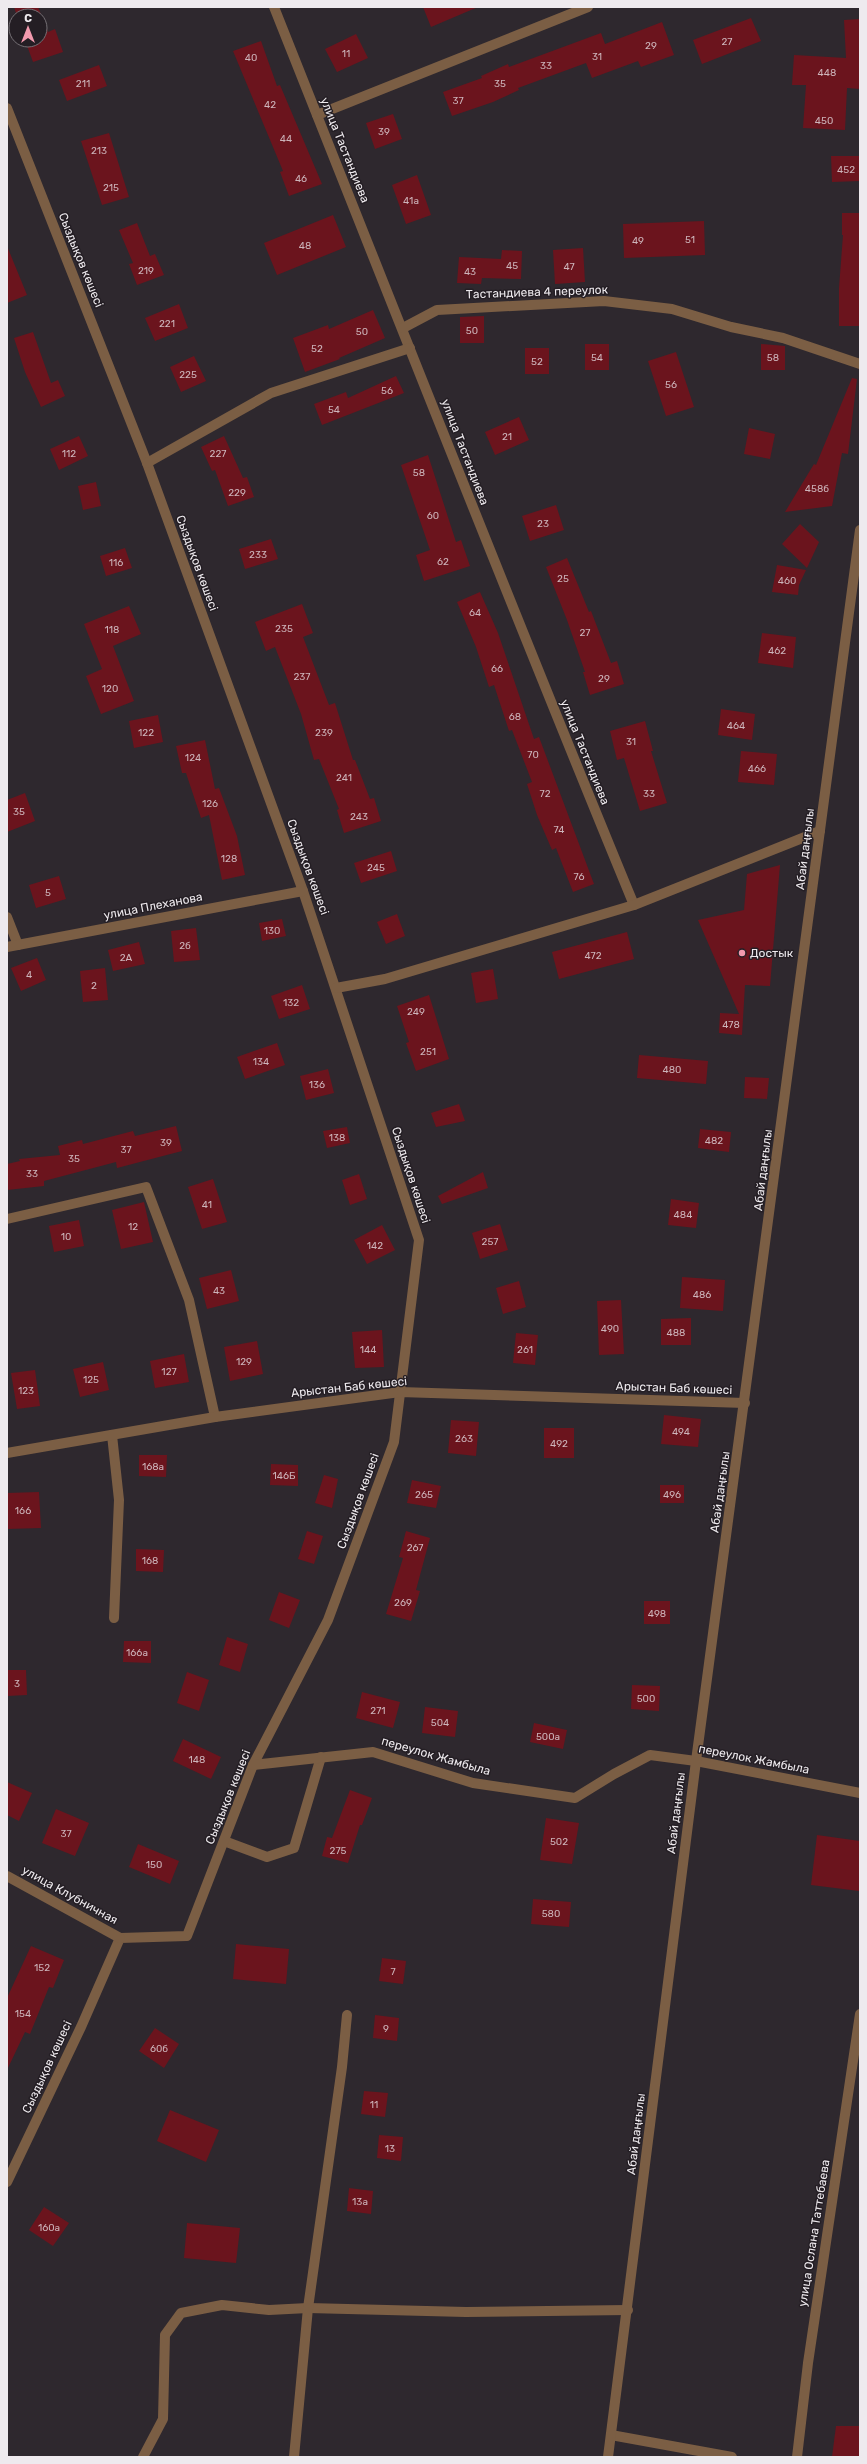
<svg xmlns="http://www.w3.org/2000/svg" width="867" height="2464" font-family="Rubik,sans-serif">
	<rect width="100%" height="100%" fill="#2e282e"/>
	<g fill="#6b141d">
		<path d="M 14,7 L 38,7 L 48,32 L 55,29 L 63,52 L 33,62 L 25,40 L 40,40 L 40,16 L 17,16 Z"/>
		<path d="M 423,7 L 478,7 L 431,27 Z"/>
		<path d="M 751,18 L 761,41 L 702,64 L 693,40 Z"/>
		<path d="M 860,19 L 860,89 L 847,88 L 845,130 L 803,128 L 806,85 L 792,85 L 794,55 L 846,58 L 844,20 Z"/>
		<path d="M 662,22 L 674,55 L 641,67 L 638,61 L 592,78 L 586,63 L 518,88 L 519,90 L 493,102 L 452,116 L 443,92 L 482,78 L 481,76 L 508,64 L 509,67 L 601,33 L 605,44 Z"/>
		<path d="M 356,34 L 368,58 L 337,72 L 325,49 Z"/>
		<path d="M 261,41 L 277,86 L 280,85 L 322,184 L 289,196 L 280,172 L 283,171 L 233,51 Z"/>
		<path d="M 99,65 L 107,86 L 67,101 L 59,80 Z"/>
		<path d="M 393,114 L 402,139 L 375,149 L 366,123 Z"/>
		<path d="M 109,133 L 129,197 L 102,205 L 81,141 Z"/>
		<path d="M 831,156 L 860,156 L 860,181 L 832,182 Z"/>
		<path d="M 417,175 L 431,215 L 406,224 L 392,185 Z"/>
		<path d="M 842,213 L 860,213 L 860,326 L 839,326 L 839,288 L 843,235 L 842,235 Z"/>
		<path d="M 333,215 L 346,247 L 277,275 L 264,243 Z"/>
		<path d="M 704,221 L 705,255 L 624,258 L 623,224 Z"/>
		<path d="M 137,223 L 150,256 L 155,254 L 164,275 L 137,285 L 129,264 L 133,263 L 119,230 Z"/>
		<path d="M 7,246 L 27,295 L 7,303 Z"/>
		<path d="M 583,248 L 585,282 L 555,284 L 553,250 Z"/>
		<path d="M 502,250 L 522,251 L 521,279 L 482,278 L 481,284 L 457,283 L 459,257 L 501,259 Z"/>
		<path d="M 179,304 L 188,328 L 155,341 L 145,318 Z"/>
		<path d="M 373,310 L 385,338 L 339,358 L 340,359 L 305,372 L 293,338 L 328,325 L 329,329 Z"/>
		<path d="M 484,316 L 484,343 L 460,343 L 460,317 Z"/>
		<path d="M 33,332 L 51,383 L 58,380 L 65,396 L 41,407 L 25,372 L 14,338 Z"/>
		<rect x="585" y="344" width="24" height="26"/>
		<path d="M 761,344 L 785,346 L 785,370 L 761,370 Z"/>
		<rect x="525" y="348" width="24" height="26"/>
		<path d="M 676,352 L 694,407 L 666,416 L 648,361 Z"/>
		<path d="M 194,356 L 206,381 L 181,392 L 170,367 Z"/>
		<path d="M 396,376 L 404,393 L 322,425 L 314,404 L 346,392 L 348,398 Z"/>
		<path d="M 852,378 L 857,379 L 848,454 L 842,453 L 832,506 L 785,512 L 814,464 L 816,465 Z"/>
		<path d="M 519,417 L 529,440 L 495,455 L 485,432 Z"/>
		<path d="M 749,428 L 775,434 L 770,459 L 744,454 Z"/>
		<path d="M 79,436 L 88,456 L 59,470 L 50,449 Z"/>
		<path d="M 224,436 L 243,478 L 247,477 L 254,497 L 228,506 L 215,470 L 212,471 L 201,447 Z"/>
		<path d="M 428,455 L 456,542 L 461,540 L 470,566 L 424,581 L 416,555 L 430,550 L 401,465 Z"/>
		<path d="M 96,482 L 101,506 L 83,510 L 78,486 Z"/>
		<path d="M 556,505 L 564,530 L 530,541 L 522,516 Z"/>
		<path d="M 800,524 L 819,542 L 807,568 L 782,544 Z"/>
		<path d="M 271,539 L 278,559 L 245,569 L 239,549 Z"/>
		<path d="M 125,548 L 132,568 L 106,576 L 100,556 Z"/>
		<path d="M 567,558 L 589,612 L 591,611 L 611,663 L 617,661 L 624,684 L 590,695 L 583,672 L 585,672 L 567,620 L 546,567 Z"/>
		<path d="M 777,565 L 806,570 L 799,585 L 798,595 L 772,592 Z"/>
		<path d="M 480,592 L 498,633 L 534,739 L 539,737 L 594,884 L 573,892 L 556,848 L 552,850 L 537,815 L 527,784 L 532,782 L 512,730 L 509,731 L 494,685 L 489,687 L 476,647 L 457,602 Z"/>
		<path d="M 302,604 L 313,633 L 303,637 L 329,705 L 335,703 L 353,760 L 355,760 L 370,799 L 374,798 L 381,821 L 344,833 L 337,810 L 339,809 L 319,759 L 314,760 L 301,714 L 275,647 L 266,651 L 255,622 Z"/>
		<path d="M 129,606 L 141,634 L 113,646 L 134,701 L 101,714 L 86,676 L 102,669 L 84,624 Z"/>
		<path d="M 762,633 L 796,637 L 793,668 L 758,663 Z"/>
		<path d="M 721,709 L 755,714 L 752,740 L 718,735 Z"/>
		<path d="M 158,715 L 163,742 L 134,748 L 129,721 Z"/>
		<path d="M 645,721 L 653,751 L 651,751 L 667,803 L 640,811 L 624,758 L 617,760 L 610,731 Z"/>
		<path d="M 205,740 L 215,789 L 219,788 L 237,836 L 245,875 L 222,880 L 209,815 L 201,818 L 186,773 L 182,773 L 176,746 Z"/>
		<path d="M 741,751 L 777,754 L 774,785 L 738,782 Z"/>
		<path d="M 25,793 L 35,821 L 7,832 L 7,800 Z"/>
		<path d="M 391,851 L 397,871 L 361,883 L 354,863 Z"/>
		<path d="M 780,865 L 770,986 L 745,985 L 742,1035 L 719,1033 L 720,1013 L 739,1014 L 698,920 L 744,910 L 747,874 Z"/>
		<path d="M 59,876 L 66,899 L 36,908 L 29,885 Z"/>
		<path d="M 397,914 L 405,936 L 386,944 L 377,922 Z"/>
		<path d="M 282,919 L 286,936 L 262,941 L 259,923 Z"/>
		<path d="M 196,928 L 200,960 L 174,962 L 171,931 Z"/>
		<path d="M 627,932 L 634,959 L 559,979 L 552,952 Z"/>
		<path d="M 139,942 L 145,964 L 113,971 L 108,950 Z"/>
		<path d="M 37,958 L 46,980 L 21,991 L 11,968 Z"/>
		<path d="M 105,968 L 108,1000 L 83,1002 L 80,971 Z"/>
		<path d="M 493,969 L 498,999 L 476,1003 L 471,973 Z"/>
		<path d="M 302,985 L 310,1009 L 279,1019 L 271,996 Z"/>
		<path d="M 429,995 L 449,1059 L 416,1071 L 406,1043 L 409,1042 L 397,1006 Z"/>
		<path d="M 277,1043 L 285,1065 L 245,1079 L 237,1057 Z"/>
		<path d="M 639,1055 L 708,1061 L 706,1084 L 637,1078 Z"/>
		<path d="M 328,1069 L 334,1093 L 306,1100 L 300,1076 Z"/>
		<path d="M 745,1077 L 769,1078 L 767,1099 L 744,1098 Z"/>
		<path d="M 459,1104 L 465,1121 L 436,1127 L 431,1113 Z"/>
		<path d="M 176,1126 L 182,1151 L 117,1168 L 116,1162 L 44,1181 L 44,1186 L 7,1190 L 7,1164 L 20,1161 L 19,1159 L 60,1155 L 58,1146 L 82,1140 L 83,1144 L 133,1131 L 135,1136 Z"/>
		<path d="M 347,1127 L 350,1143 L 327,1148 L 323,1131 Z"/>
		<path d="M 700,1129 L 731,1132 L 729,1152 L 698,1148 Z"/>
		<path d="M 483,1172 L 488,1188 L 442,1204 L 438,1196 Z"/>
		<path d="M 359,1174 L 367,1199 L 350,1205 L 342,1180 Z"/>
		<path d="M 213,1179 L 227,1222 L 202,1229 L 188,1187 Z"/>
		<path d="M 671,1199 L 699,1203 L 696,1228 L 668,1225 Z"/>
		<path d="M 144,1202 L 153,1242 L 121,1249 L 112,1210 Z"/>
		<path d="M 79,1220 L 84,1246 L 54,1252 L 49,1226 Z"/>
		<path d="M 500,1224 L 508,1250 L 480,1259 L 472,1233 Z"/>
		<path d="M 382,1225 L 395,1250 L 367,1264 L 354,1240 Z"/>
		<path d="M 231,1270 L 239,1301 L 207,1309 L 199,1278 Z"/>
		<path d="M 682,1277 L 725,1280 L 723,1311 L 680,1308 Z"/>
		<path d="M 519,1281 L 526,1307 L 503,1314 L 496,1288 Z"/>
		<path d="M 621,1300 L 624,1354 L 599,1355 L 597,1301 Z"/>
		<path d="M 691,1318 L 691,1345 L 661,1345 L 661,1319 Z"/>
		<path d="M 382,1330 L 384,1367 L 355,1368 L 352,1332 Z"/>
		<path d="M 516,1333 L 538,1335 L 535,1365 L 513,1363 Z"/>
		<path d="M 257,1341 L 263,1374 L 230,1381 L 224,1347 Z"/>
		<path d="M 184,1354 L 189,1382 L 155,1388 L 150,1361 Z"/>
		<path d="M 103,1362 L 109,1390 L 80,1397 L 73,1369 Z"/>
		<path d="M 35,1370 L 40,1406 L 17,1409 L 11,1373 Z"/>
		<path d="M 664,1415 L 701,1419 L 698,1447 L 661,1444 Z"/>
		<path d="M 451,1420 L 479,1422 L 476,1456 L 448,1453 Z"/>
		<rect x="544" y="1428" width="30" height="30"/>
		<path d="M 139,1455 L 167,1455 L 166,1477 L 139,1476 Z"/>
		<path d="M 271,1464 L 298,1465 L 298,1486 L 270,1485 Z"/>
		<path d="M 324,1475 L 338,1479 L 332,1508 L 315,1503 Z"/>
		<path d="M 412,1480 L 441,1486 L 436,1508 L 407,1503 Z"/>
		<rect x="660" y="1485" width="24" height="18"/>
		<path d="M 39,1492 L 41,1528 L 7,1529 L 7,1493 Z"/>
		<path d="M 307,1531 L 323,1536 L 314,1564 L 298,1559 Z"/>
		<path d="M 406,1531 L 430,1538 L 416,1590 L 420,1591 L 411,1621 L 386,1614 L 403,1558 L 399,1557 Z"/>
		<path d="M 136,1549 L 164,1550 L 163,1572 L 136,1571 Z"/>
		<path d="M 279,1592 L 300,1600 L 289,1628 L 269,1620 Z"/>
		<rect x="644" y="1601" width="26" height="23"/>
		<path d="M 227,1637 L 248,1644 L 240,1672 L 219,1665 Z"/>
		<path d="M 124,1641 L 151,1641 L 151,1663 L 123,1662 Z"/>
		<path d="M 7,1670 L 26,1670 L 27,1695 L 7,1696 Z"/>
		<path d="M 187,1672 L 209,1680 L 199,1711 L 177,1703 Z"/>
		<path d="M 632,1685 L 660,1686 L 659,1711 L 631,1709 Z"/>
		<path d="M 362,1692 L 400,1702 L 393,1728 L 356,1718 Z"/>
		<path d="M 425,1707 L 458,1711 L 455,1737 L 422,1733 Z"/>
		<path d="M 534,1723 L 567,1730 L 563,1749 L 530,1742 Z"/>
		<path d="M 183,1739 L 221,1757 L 211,1779 L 173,1761 Z"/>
		<path d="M 7,1782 L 32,1793 L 19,1821 L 7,1815 Z"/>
		<path d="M 350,1790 L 372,1798 L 362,1825 L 360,1825 L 348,1863 L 322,1856 L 327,1837 L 332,1838 Z"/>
		<path d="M 56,1809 L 89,1823 L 75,1856 L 42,1843 Z"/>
		<path d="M 546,1818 L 579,1823 L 572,1864 L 540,1860 Z"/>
		<path d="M 817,1835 L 860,1841 L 859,1891 L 811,1885 Z"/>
		<path d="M 138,1844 L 179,1861 L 170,1884 L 129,1867 Z"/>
		<path d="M 533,1899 L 571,1902 L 569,1927 L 531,1924 Z"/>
		<path d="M 236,1944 L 289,1949 L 286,1984 L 233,1979 Z"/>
		<path d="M 31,1946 L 64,1960 L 53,1988 L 49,1987 L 30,2034 L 25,2032 L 7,2070 L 7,1998 Z"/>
		<path d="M 382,1958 L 406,1961 L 403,1984 L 379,1981 Z"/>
		<path d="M 375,2015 L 399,2018 L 397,2041 L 373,2038 Z"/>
		<path d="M 155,2028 L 179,2044 L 164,2068 L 139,2051 Z"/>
		<path d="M 364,2091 L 388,2093 L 385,2117 L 361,2114 Z"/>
		<path d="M 170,2110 L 219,2130 L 206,2162 L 157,2141 Z"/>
		<path d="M 379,2135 L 403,2137 L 401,2161 L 377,2158 Z"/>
		<path d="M 349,2188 L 373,2191 L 371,2214 L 347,2211 Z"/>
		<path d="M 44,2207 L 69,2223 L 53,2246 L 29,2230 Z"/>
		<path d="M 187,2223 L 240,2228 L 236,2263 L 184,2258 Z"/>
		<path d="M 836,2426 L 860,2426 L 860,2457 L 832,2457 Z"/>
	</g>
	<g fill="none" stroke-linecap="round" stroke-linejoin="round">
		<g stroke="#7b5e44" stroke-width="10">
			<path d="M 112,1435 L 119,1500 L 114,1618"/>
			<path d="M 224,1841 L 267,1857 L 294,1848 L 321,1757"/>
			<path d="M 611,2435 L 732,2457"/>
			<path d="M 143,2457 L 163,2419 L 165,2335 L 181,2313 L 222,2305 L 269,2310 L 308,2308"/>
		</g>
		<g stroke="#7b5e44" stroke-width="10">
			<path d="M 274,7 C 393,306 511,607 634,905"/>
			<path d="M 7,108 L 147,463 L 303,891 L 419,1240 L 394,1442 L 328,1620 L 253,1765 L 187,1936 L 120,1938 L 81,2027 L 7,2182"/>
			<path d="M 317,115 L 588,7"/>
			<path d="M 403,328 L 437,310 L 604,301 L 672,309 L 731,327 L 783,338 L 860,364"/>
			<path d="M 147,463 L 271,393 L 410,348"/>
			<path d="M 7,917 L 18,945"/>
			<path d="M 7,947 L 303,891"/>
			<path d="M 336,988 L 385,979 L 634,905 L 820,831"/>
			<path d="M 7,1219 L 146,1187 L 189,1300 L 215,1417"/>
			<path d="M 7,1453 L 215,1417 L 400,1392 L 745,1403"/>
			<path d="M 253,1765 L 373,1752 L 473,1783 L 575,1798 L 614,1774 L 650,1755 L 696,1761 L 860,1793"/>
			<path d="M 7,1876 L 120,1938"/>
			<path d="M 308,2308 L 466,2312 L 628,2310"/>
			<path d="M 294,2457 L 308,2308 L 342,2067 L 347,2015"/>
			<path d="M 797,2457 L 808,2363 L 860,2014"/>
		</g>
		<path stroke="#7b5e44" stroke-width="10" d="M 608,2457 L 696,1761 L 860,530"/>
	</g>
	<circle fill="#f29aae" stroke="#241e24" stroke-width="1.5" cx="742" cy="953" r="4"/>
	<g text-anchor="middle" stroke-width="3" stroke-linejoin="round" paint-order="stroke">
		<g font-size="10" fill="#cdb4ba">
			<text x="727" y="45">27</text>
			<text x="651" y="49">29</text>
			<text x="346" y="57">11</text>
			<text x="597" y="60">31</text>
			<text x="251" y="61">40</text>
			<text x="546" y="69">33</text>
			<text x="827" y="76">448</text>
			<text x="83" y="87">211</text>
			<text x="500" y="87">35</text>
			<text x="458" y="104">37</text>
			<text x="270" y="108">42</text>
			<text x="824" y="124">450</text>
			<text x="384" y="135">39</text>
			<text x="286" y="142">44</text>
			<text x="99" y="154">213</text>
			<text x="846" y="173">452</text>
			<text x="301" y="182">46</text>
			<text x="111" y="191">215</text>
			<text x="411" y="204">41а</text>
			<text x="690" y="243">51</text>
			<text x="638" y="244">49</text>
			<text x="305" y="249">48</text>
			<text x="512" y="269">45</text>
			<text x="569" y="270">47</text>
			<text x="146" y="274">219</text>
			<text x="470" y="275">43</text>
			<text x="167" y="327">221</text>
			<text x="472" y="334">50</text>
			<text x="362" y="335">50</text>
			<text x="317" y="352">52</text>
			<text x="597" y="361">54</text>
			<text x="773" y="361">58</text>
			<text x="537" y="365">52</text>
			<text x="188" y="378">225</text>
			<text x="671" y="388">56</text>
			<text x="387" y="394">56</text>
			<text x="334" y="413">54</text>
			<text x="507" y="440">21</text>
			<text x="69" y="457">112</text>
			<text x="218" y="457">227</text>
			<text x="419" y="476">58</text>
			<text x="817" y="492">458б</text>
			<text x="237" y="496">229</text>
			<text x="433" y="519">60</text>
			<text x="543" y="527">23</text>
			<text x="258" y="558">233</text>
			<text x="443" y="565">62</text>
			<text x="116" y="566">116</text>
			<text x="563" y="582">25</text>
			<text x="787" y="584">460</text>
			<text x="475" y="616">64</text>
			<text x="284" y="632">235</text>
			<text x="112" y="633">118</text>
			<text x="585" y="636">27</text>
			<text x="777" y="654">462</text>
			<text x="497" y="672">66</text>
			<text x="302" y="680">237</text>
			<text x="604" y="682">29</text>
			<text x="110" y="692">120</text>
			<text x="515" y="720">68</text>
			<text x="736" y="729">464</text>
			<text x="146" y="736">122</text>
			<text x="324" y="736">239</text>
			<text x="631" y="745">31</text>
			<text x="533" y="758">70</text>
			<text x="193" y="761">124</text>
			<text x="757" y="772">466</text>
			<text x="344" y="781">241</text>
			<text x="545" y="797">72</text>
			<text x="649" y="797">33</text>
			<text x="210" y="807">126</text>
			<text x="19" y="815">35</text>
			<text x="359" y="820">243</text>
			<text x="559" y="833">74</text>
			<text x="229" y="862">128</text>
			<text x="376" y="871">245</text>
			<text x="579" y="880">76</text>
			<text x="48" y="896">5</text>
			<text x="272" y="934">130</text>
			<text x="185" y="949">2б</text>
			<text x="593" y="959">472</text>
			<text x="126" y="961">2А</text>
			<text x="29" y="978">4</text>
			<text x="94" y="989">2</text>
			<text x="291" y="1006">132</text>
			<text x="416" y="1015">249</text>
			<text x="731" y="1028">478</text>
			<text x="428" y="1055">251</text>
			<text x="261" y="1065">134</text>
			<text x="672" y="1073">480</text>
			<text x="317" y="1088">136</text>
			<text x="337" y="1141">138</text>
			<text x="714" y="1144">482</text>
			<text x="166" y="1146">39</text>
			<text x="126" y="1153">37</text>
			<text x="74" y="1162">35</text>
			<text x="32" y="1177">33</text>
			<text x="207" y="1208">41</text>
			<text x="683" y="1218">484</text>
			<text x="133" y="1230">12</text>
			<text x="66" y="1240">10</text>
			<text x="490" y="1245">257</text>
			<text x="375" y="1249">142</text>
			<text x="219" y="1294">43</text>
			<text x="702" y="1298">486</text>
			<text x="610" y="1332">490</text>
			<text x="676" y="1336">488</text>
			<text x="368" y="1353">144</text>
			<text x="525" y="1353">261</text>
			<text x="244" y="1365">129</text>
			<text x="169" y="1375">127</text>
			<text x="91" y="1383">125</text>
			<text x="26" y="1394">123</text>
			<text x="681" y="1435">494</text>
			<text x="464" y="1442">263</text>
			<text x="559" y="1447">492</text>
			<text x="153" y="1470">168а</text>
			<text x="284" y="1479">146Б</text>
			<text x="424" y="1498">265</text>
			<text x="672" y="1498">496</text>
			<text x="23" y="1514">166</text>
			<text x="415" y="1551">267</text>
			<text x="150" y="1564">168</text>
			<text x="403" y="1606">269</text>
			<text x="657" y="1617">498</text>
			<text x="137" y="1656">166а</text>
			<text x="17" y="1687">3</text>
			<text x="646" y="1702">500</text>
			<text x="378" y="1714">271</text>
			<text x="440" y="1726">504</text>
			<text x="548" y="1740">500а</text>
			<text x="197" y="1763">148</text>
			<text x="66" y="1837">37</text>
			<text x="559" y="1845">502</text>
			<text x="338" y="1854">275</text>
			<text x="154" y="1868">150</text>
			<text x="551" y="1917">580</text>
			<text x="42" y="1971">152</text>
			<text x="393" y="1975">7</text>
			<text x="23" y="2017">154</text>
			<text x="386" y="2032">9</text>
			<text x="159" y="2052">60б</text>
			<text x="374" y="2108">11</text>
			<text x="390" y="2152">13</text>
			<text x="360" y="2205">13а</text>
			<text x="49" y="2231">160а</text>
		</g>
		<g font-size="12" fill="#eeeaee" stroke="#241e24">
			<text transform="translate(345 150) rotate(68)" y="4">улица Тастандиева</text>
			<text transform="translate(81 260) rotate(68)" y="4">Сыздықов көшесі</text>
			<text transform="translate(537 292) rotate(-2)" y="4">Тастандиева 4 переулок</text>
			<text transform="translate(465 452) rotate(69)" y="4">улица Тастандиева</text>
			<text transform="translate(197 563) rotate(70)" y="4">Сыздықов көшесі</text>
			<text transform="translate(585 752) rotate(68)" y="4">улица Тастандиева</text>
			<text transform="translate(805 849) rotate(-83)" y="4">Абай даңғылы</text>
			<text transform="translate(308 867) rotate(70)" y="4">Сыздықов көшесі</text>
			<text transform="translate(153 906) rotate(-11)" y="4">улица Плеханова</text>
			<text transform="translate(763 1170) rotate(-83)" y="4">Абай даңғылы</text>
			<text transform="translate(411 1175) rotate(72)" y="4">Сыздықов көшесі</text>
			<text transform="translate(349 1387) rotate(-6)" y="4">Арыстан Баб көшесі</text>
			<text transform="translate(674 1388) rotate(2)" y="4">Арыстан Баб көшесі</text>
			<text transform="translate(720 1492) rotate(-82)" y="4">Абай даңғылы</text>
			<text transform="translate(358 1501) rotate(-70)" y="4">Сыздықов көшесі</text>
			<text transform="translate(436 1756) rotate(16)" y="4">переулок Жамбыла</text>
			<text transform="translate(754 1759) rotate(11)" y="4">переулок Жамбыла</text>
			<text transform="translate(228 1797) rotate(-68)" y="4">Сыздықов көшесі</text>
			<text transform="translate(676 1813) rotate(-83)" y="4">Абай даңғылы</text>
			<text transform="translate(70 1895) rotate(29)" y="4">улица Клубничная</text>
			<text transform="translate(47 2067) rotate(-65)" y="4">Сыздықов көшесі</text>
			<text transform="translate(636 2134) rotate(-83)" y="4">Абай даңғылы</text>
			<text transform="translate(814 2233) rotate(-81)" y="4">улица Ослана Таттебаева</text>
		</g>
		<g font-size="12" fill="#eeeaee" stroke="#241e24" text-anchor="start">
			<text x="750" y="957">Достык</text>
		</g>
	</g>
	<rect width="867" height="2464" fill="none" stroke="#eeeaee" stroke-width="16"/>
	<g transform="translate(28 28)"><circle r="19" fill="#241e24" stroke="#757075"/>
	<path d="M0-3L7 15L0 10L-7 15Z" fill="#f29aae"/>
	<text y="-6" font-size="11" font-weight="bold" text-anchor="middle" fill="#eeeaee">С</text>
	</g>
</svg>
